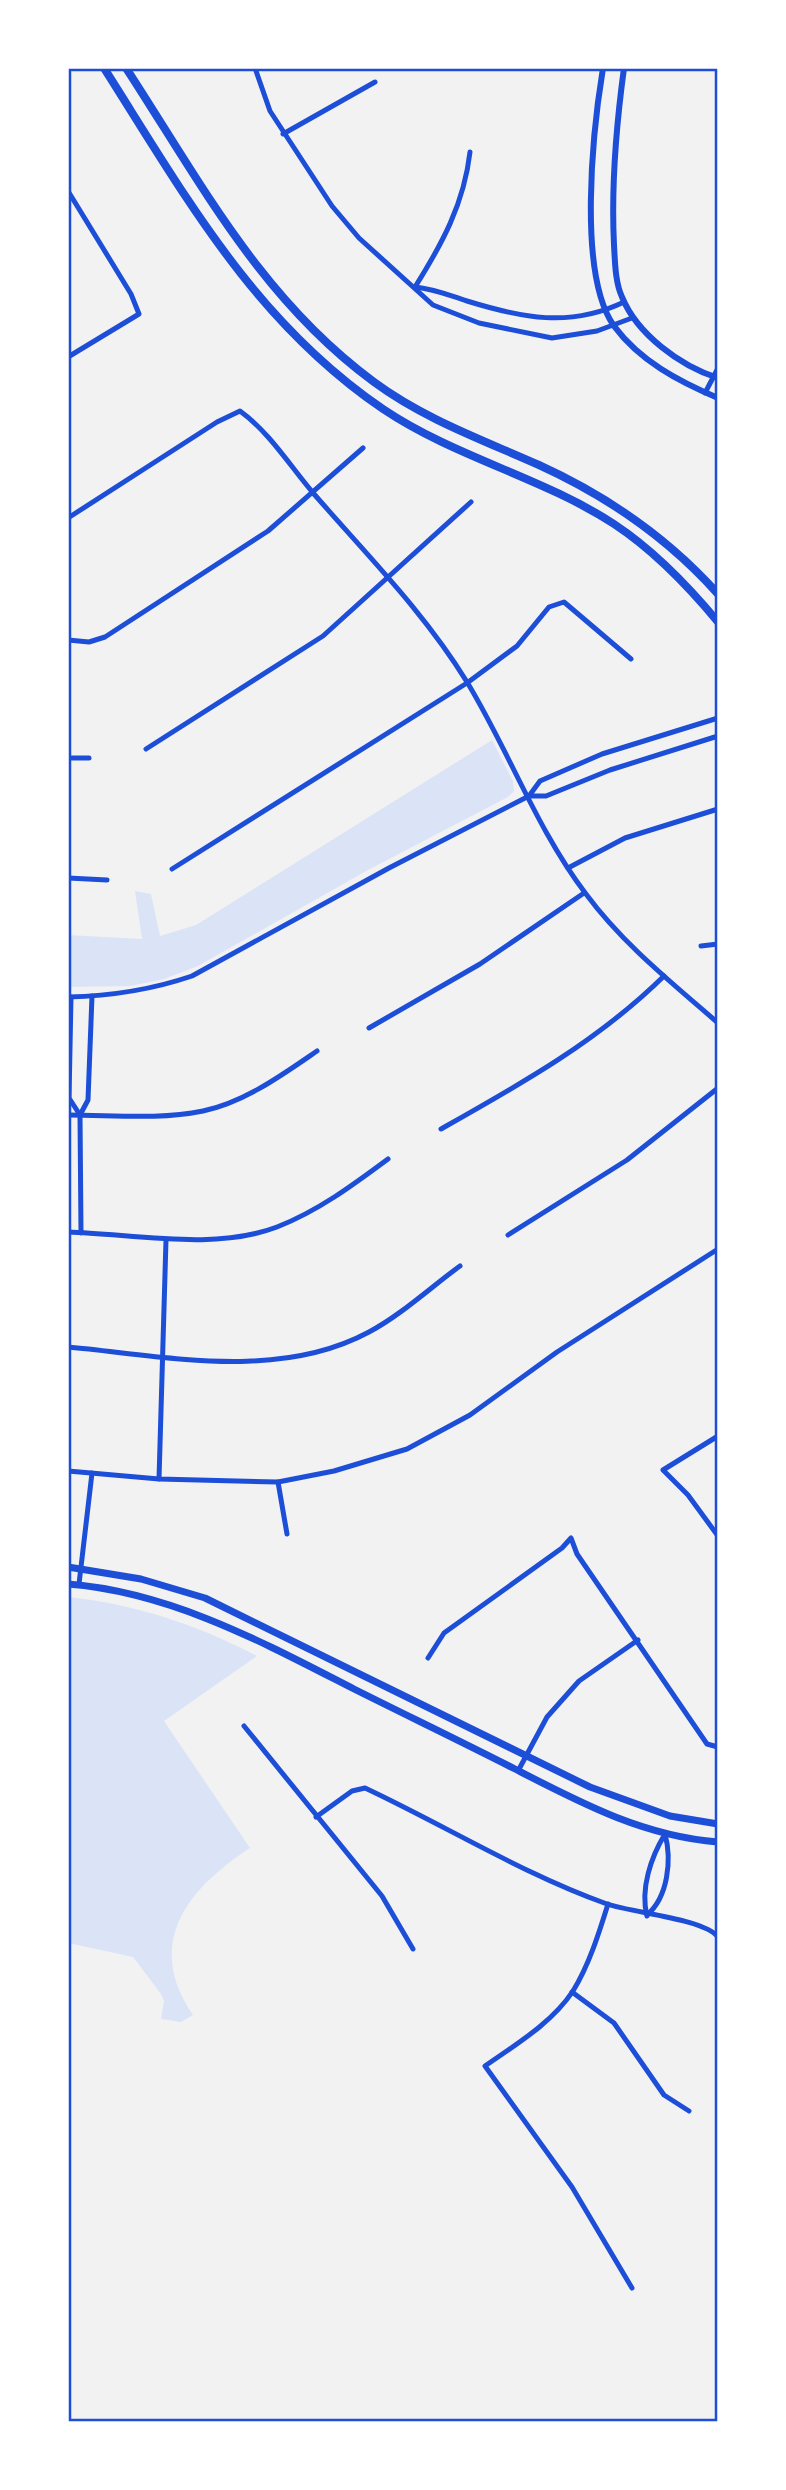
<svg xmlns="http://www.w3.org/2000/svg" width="786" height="2490" font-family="Cabin,sans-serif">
	<rect width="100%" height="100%" fill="#f2f2f2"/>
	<g fill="#dbe4f7">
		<path d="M 492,740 L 513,781 L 514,791 L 508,797 L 368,870 L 198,966 L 164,979 L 130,986 L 68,987 L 68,935 L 142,939 L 135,891 L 151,894 L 160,936 L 196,925 Z"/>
		<path d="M 68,1597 C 135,1604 198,1625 257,1656 L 164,1721 L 250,1848 C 189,1888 143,1942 193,2015 L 181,2022 L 161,2019 L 164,2001 L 161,1994 L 133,1957 L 68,1943 Z"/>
	</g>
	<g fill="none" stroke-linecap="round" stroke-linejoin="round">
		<g stroke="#1d4ed8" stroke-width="5">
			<path d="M 255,68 L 270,111 L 332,206 L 359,238 L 433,305 L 479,323 L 552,338 L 597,331 L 632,318"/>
			<path d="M 283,134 L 375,82"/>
			<path d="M 68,191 L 131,294 L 139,314 L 68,357"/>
			<path d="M 415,287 C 435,289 448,295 467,301 C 522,318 570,328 624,302"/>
			<path d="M 415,287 C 442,244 464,204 470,152"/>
			<path d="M 705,393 L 718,368"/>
			<path d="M 68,518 L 217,422 L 240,411 C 270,433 290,466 314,494 C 367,555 424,612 467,682 C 509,751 537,830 586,894 C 623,944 671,982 718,1023"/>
			<path d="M 68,640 L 89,642 L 105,637 L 268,531 L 363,448"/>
			<path d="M 146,749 L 323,636 L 471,502"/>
			<path d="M 68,758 L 89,758"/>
			<path d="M 529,796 L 540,781 L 602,754 L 718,718"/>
			<path d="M 568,868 L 625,838 L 718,809"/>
			<path d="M 172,869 L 467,683 L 517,646 L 549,607 L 564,602 L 631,659"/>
			<path d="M 68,878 L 107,880"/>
			<path d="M 701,946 L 718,944"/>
			<path d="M 68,997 C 112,996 151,990 192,976 L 389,868 L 529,796 L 546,796 L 610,770 L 718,736"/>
			<path d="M 71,997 L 69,1098 L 80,1115"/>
			<path d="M 369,1028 L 480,964 L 584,893"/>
			<path d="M 68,1115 C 113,1115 159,1120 203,1111 C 245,1102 282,1075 317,1051"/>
			<path d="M 441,1129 C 521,1084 598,1041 664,976"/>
			<path d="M 68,1232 C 134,1234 214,1251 277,1227 C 318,1211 353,1185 388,1159"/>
			<path d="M 81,1233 L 80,1115 L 88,1100 L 92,996"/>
			<path d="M 508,1235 L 627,1160 L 718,1088"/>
			<path d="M 68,1347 C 166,1356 278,1381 369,1332 C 401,1315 431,1287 460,1266"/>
			<path d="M 718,1436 L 663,1470 L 688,1495 L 718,1536"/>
			<path d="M 68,1471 L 159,1479 L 278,1482 L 334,1471 L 407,1449 L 470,1415 L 557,1352 L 718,1249"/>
			<path d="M 159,1479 L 166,1240"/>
			<path d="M 278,1482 L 287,1534"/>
			<path d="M 79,1584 L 92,1473"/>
			<path d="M 428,1658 L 444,1633 L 562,1548 L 571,1538 L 577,1554 L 707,1744 L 718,1747"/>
			<path d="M 244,1726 L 382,1896 L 413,1949"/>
			<path d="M 518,1771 L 547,1717 L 579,1681 L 638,1640"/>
			<path d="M 316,1817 L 352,1791 L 365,1788 C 446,1826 523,1874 607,1904 C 634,1913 704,1919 718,1937"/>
			<path d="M 608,1904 C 599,1933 589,1965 573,1991 C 552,2023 515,2045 485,2066 L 572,2187 L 632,2288"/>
			<path d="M 647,1915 C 668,1897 672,1860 665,1834"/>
			<path d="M 647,1916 C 640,1889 651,1857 665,1834"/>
			<path d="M 572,1992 L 614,2023 L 664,2095 L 689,2111"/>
		</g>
		<g stroke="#1d4ed8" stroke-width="6">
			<path d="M 603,68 C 593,129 577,274 614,326 C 640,361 678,381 718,398"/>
			<path d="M 624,68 C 616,127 611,185 614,245 C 615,261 615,282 622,297 C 637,334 680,366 718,378"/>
		</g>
		<g stroke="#1d4ed8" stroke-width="7">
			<path d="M 68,1567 L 141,1579 L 205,1598 L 590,1787 L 670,1816 L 718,1824"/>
			<path d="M 68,1584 C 171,1592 264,1643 354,1689 C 408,1716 462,1742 515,1769 C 581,1803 643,1836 718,1842"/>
		</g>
		<g stroke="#1d4ed8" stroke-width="8">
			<path d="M 104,68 C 186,197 254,321 383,409 C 456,458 542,477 614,524 C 652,549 689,587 718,622"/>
			<path d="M 126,68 C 201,183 261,299 374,382 C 424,419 483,440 539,465 C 607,496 668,538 718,594"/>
		</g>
	</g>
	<rect width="786" height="2490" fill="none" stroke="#ffffff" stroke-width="140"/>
	<rect x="70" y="70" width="646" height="2350" fill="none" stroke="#1d4ed8" stroke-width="2.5"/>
</svg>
